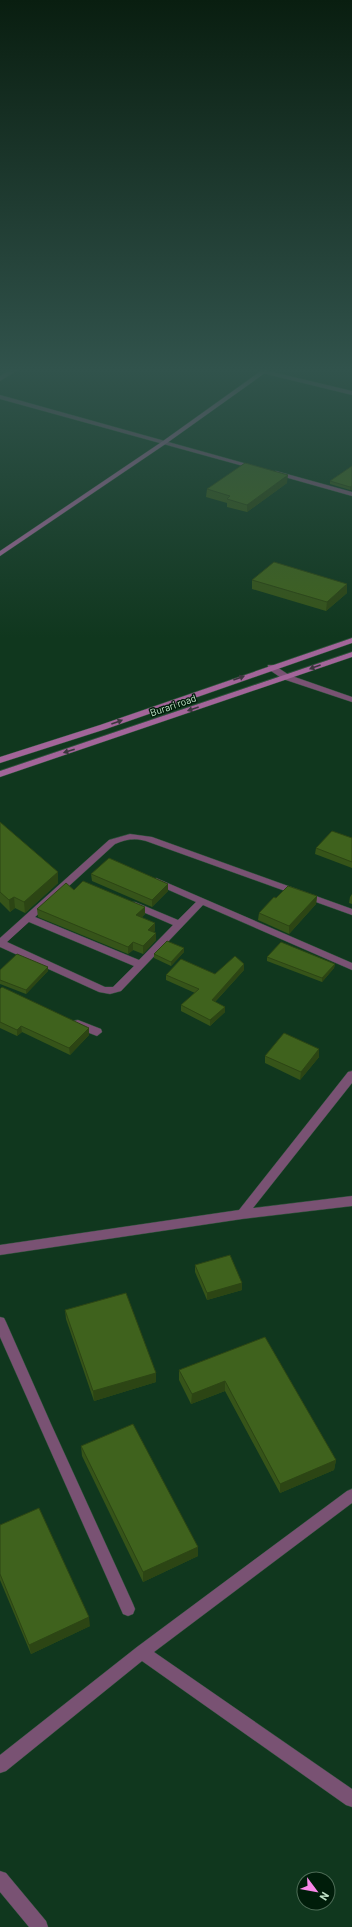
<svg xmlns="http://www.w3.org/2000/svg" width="352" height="1927" font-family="Barlow,sans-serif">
	<rect width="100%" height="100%" fill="#10371e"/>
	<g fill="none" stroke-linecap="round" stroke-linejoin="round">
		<defs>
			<g id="lane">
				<path d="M 264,370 L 352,391 L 352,395 L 262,373 L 262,371 Z"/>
				<path d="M 0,1871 L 6,1873 L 46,1921 L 48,1927 L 29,1927 L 0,1892 Z"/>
			</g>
			<g id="street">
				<path d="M 14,368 L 21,368 L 0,381 L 0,376 Z"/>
				<path d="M 0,395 L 258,467 L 259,468 L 254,469 L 0,399 Z"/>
				<path d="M 276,471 L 352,492 L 352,496 L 274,474 L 273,473 Z"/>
				<path d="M 268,665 L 274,665 L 289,675 L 352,697 L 352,702 L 283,679 L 268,669 Z"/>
				<path d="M 130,834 L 152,837 L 352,909 L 352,915 L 146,841 C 135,838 126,839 115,844 L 35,917 L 139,960 L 173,925 L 129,906 L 127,904 L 129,902 L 135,902 L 178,920 L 196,902 L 153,883 L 151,881 L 156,878 L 352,963 L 352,970 L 203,905 L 121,991 L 110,994 L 99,992 L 0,947 L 0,938 L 109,840 ZM 29,922 L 134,966 L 113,987 L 105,987 L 7,942 Z"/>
				<path d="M 78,1020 L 101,1029 L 102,1032 L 97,1036 L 74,1027 L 73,1024 L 74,1021 Z"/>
				<path d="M 352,1071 L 352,1083 L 253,1208 L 352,1196 L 352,1206 L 242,1219 L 0,1255 L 0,1245 L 239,1210 L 348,1072 Z"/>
				<path d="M 0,1317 L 4,1318 L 6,1322 L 51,1424 L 133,1604 L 135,1609 L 133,1614 L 128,1616 L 123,1614 L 0,1337 Z"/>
				<path d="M 352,1489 L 352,1503 L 154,1652 L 352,1789 L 352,1807 L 346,1805 L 142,1661 L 6,1771 L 0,1773 L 0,1755 L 137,1647 L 347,1491 Z"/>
			</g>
			<g id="secondary">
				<path d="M 265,368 L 272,368 L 167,443 L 0,556 L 0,551 L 163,441 Z"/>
				<path d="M 352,638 L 352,643 L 106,729 L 0,763 L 0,757 L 100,725 Z"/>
				<path d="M 352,652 L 352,657 L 0,777 L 0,771 Z"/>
			</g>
		</defs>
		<use href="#lane" stroke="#2c5339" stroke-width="1"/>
		<use href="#street" stroke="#2c5339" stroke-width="1"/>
		<use href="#secondary" stroke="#2c5339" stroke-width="1"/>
		<use href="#lane" fill="#795273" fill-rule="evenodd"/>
		<use href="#street" fill="#795273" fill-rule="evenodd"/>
		<use href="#secondary" fill="#a26599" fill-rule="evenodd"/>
	</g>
	<g fill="#365419">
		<path d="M 352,466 L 352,490 L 350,490 L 330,484 L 330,481 Z"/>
		<path d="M 287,483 L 247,512 L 227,507 L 227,503 L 206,497 L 207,489 Z"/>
		<path d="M 252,580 L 347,593 L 326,611 L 252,589 Z"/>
		<path d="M 0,822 L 58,872 L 58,883 L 25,913 L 15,908 L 10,912 L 0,902 Z"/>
		<path d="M 352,838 L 352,868 L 315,854 L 316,848 Z"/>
		<path d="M 91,874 L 168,891 L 152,907 L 92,881 Z"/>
		<path d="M 352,894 L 352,904 L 349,903 L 350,897 Z"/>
		<path d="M 317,896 L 316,904 L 289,934 L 258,920 L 259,913 Z"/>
		<path d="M 145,907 L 145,914 L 141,918 L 155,931 L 153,932 L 156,940 L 143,954 L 133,950 L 128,954 L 38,917 L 37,909 Z"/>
		<path d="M 184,952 L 171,966 L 154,958 L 154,954 Z"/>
		<path d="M 267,957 L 335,964 L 334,968 L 322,982 L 267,961 Z"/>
		<path d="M 48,967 L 48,971 L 26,994 L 0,984 L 0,970 Z"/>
		<path d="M 244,970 L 215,1002 L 225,1007 L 225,1012 L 210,1026 L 181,1011 L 181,1005 L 195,993 L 166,980 L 166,975 L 215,974 Z"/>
		<path d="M 0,989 L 89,1035 L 70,1055 L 22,1032 L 17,1036 L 0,1028 Z"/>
		<path d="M 265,1056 L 319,1057 L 300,1080 L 265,1063 Z"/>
		<path d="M 195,1265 L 242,1290 L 207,1300 L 195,1272 Z"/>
		<path d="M 65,1310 L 156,1382 L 94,1401 L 66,1319 Z"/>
		<path d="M 265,1337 L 336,1460 L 334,1470 L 280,1493 L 225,1391 L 191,1404 L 179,1380 L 179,1370 Z"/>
		<path d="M 81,1446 L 198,1547 L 198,1556 L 143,1582 L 82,1456 Z"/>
		<path d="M 0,1525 L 90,1626 L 31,1654 L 0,1580 Z"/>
	</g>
	<g fill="#2c4514">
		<path d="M 288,475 L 287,483 L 247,512 L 247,505 Z"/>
		<path d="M 352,486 L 352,490 L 350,490 L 350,487 Z"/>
		<path d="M 347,584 L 347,593 L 326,611 L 327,602 Z"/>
		<path d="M 58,872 L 58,883 L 25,913 L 24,902 Z"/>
		<path d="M 168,884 L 168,891 L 152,907 L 152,900 Z"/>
		<path d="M 317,896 L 316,904 L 289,934 L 289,926 Z"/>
		<path d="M 14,897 L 15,908 L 10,912 L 9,900 Z"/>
		<path d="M 145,907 L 145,914 L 136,923 L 136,915 Z"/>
		<path d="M 155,923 L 155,931 L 148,937 L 148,930 Z"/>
		<path d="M 156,933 L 156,940 L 143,954 L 143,946 Z"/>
		<path d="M 133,942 L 133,950 L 128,954 L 128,947 Z"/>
		<path d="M 184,948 L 184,952 L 171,966 L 171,962 Z"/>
		<path d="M 244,964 L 244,970 L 211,1006 L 212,1000 Z"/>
		<path d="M 335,964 L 334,968 L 322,982 L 322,978 Z"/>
		<path d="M 48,967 L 48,971 L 26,994 L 26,990 Z"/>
		<path d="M 225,1007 L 225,1012 L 210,1026 L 210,1020 Z"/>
		<path d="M 21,1026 L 22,1032 L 17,1036 L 17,1030 Z"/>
		<path d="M 89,1028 L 89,1035 L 70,1055 L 69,1048 Z"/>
		<path d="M 319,1049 L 319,1057 L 300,1080 L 301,1072 Z"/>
		<path d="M 242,1283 L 242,1290 L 207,1300 L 207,1293 Z"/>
		<path d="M 156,1373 L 156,1382 L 94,1401 L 93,1391 Z"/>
		<path d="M 225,1381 L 225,1391 L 191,1404 L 192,1394 Z"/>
		<path d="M 336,1460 L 334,1470 L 280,1493 L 280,1484 Z"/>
		<path d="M 198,1547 L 198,1556 L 143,1582 L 143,1572 Z"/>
		<path d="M 89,1617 L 90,1626 L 31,1654 L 29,1645 Z"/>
	</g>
	<g fill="#3f621d" stroke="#2c4514">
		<path d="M 245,463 L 288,475 L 247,505 L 227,499 L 230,496 L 207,489 Z"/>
		<path d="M 352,466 L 352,486 L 350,487 L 330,481 Z"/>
		<path d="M 274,562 L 347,584 L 327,602 L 252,580 Z"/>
		<path d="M 0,822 L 58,872 L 24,902 L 14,897 L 9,900 L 0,892 Z"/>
		<path d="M 332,831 L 352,838 L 352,862 L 316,848 Z"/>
		<path d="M 109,858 L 168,884 L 152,900 L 91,874 Z"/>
		<path d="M 83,881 L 145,907 L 136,915 L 155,923 L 148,930 L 156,933 L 143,946 L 133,942 L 128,947 L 37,909 L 66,883 L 74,890 Z"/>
		<path d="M 288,886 L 317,896 L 289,926 L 259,913 L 274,897 L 276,898 Z"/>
		<path d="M 167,941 L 184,948 L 171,962 L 154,954 Z"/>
		<path d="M 281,942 L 335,964 L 322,978 L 267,957 Z"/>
		<path d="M 17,954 L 48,967 L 26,990 L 0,980 L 0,970 Z"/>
		<path d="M 235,956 L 244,964 L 212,1000 L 225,1007 L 210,1020 L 181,1005 L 199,989 L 166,975 L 181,959 L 215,974 Z"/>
		<path d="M 2,987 L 89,1028 L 69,1048 L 21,1026 L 17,1030 L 0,1022 L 0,989 Z"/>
		<path d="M 284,1033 L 319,1049 L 301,1072 L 265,1056 Z"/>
		<path d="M 230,1255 L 242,1283 L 207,1293 L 195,1265 Z"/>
		<path d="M 126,1293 L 156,1373 L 93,1391 L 65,1310 Z"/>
		<path d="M 265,1337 L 336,1460 L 280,1484 L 225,1381 L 192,1394 L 179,1370 Z"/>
		<path d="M 133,1424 L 198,1547 L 143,1572 L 81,1446 Z"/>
		<path d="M 39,1508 L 89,1617 L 29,1645 L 0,1574 L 0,1525 Z"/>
	</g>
	<defs><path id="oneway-solid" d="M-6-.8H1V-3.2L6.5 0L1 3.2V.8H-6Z"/></defs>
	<g fill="#39363c">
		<use href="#oneway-solid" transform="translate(315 667) rotate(160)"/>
		<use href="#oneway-solid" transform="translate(239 678) rotate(-20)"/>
		<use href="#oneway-solid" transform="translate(193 709) rotate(161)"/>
		<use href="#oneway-solid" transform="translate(117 722) rotate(-20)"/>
		<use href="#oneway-solid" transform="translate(69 751) rotate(162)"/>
	</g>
	<linearGradient id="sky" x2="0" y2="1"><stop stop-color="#091e10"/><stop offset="0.58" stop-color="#31534c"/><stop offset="1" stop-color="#31534c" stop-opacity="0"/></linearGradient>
	<rect width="352" height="638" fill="url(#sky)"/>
	<g text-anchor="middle" stroke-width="3" stroke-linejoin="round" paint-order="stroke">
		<g font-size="10" fill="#c0e3c8" stroke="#001d0a">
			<text transform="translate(173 705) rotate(-19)" y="4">Burari road</text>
		</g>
	</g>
	<g transform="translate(316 1891) rotate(122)"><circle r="19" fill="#001d0a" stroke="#4d6c56"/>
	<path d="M0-3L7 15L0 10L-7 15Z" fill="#f988e9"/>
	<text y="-6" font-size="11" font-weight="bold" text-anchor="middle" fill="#c0e3c8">N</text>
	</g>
</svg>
